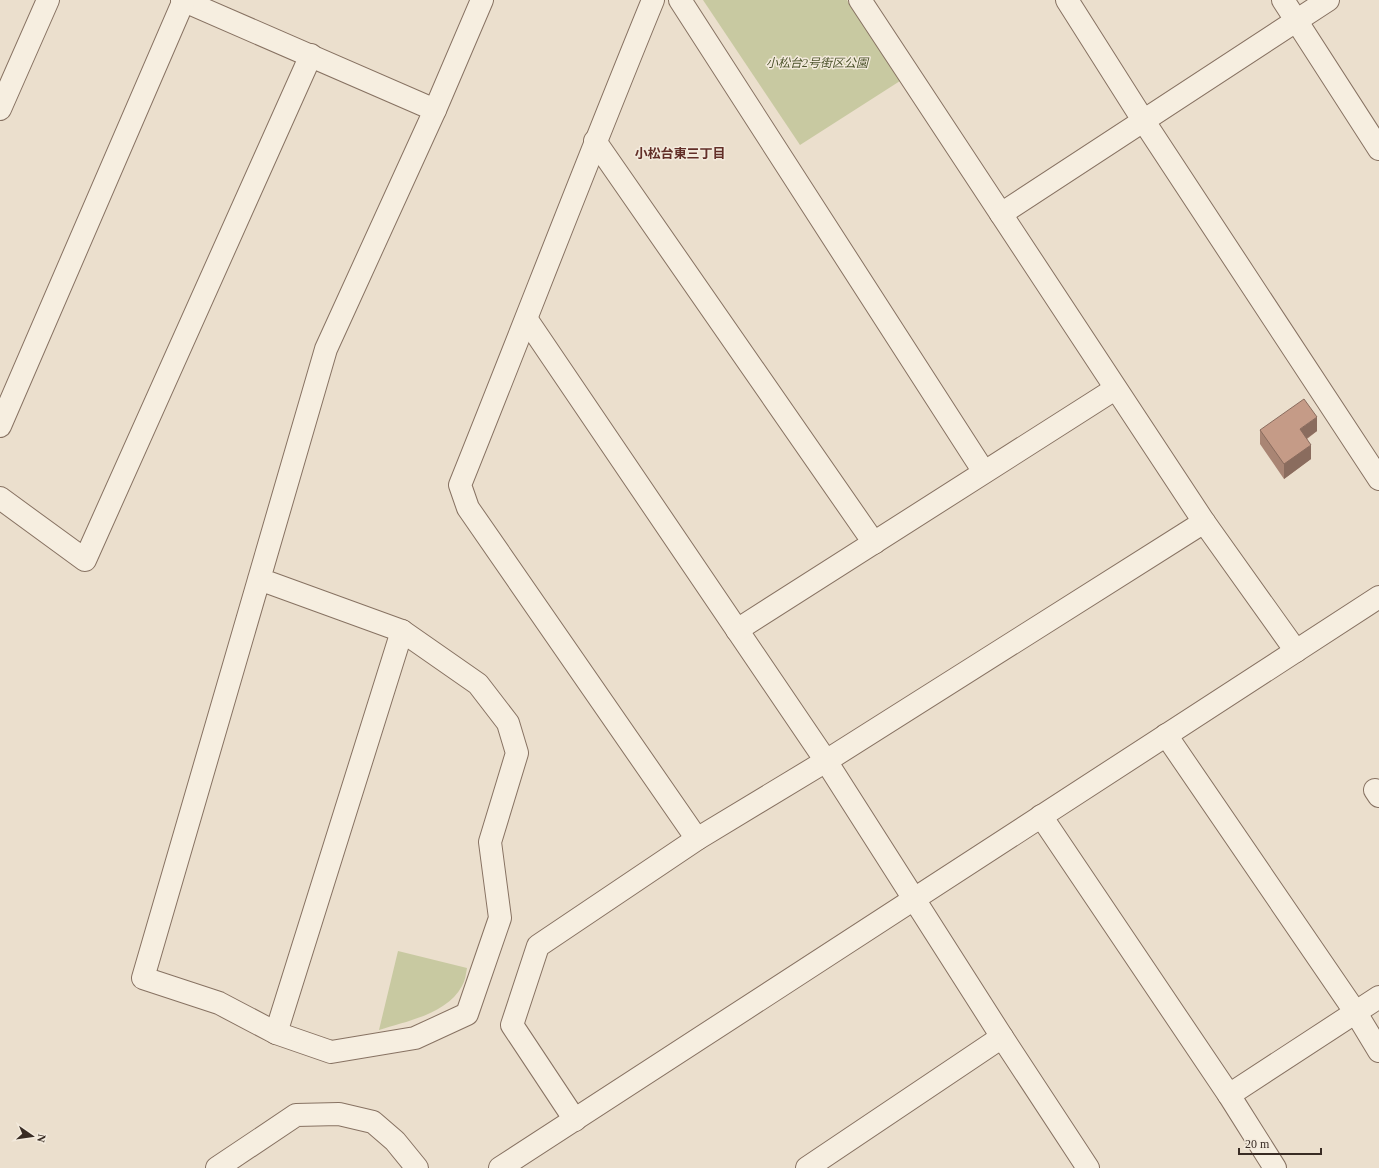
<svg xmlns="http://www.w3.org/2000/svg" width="1379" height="1168" font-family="'Times New Roman','Noto Sans JP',serif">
	<rect width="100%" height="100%" fill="#ebdfcd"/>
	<g fill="#c8c9a1">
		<path d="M 703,0 L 847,0 L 900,81 L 800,145 Z"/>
		<path d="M 398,951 L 467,968 C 466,974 465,981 462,986 C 447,1014 407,1021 379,1030 Z"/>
	</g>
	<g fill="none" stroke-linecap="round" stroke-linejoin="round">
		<defs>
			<g id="minor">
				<path d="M 182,0 L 435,110"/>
				<path d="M 653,0 C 587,161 525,323 460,485 L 468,508 L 697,839"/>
				<path d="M 680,0 L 984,472"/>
				<path d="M 860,0 L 1204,522 L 1296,651"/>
				<path d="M 1067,0 L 1143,120 L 1379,479"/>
				<path d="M 1283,0 L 1379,149"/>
				<path d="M 0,109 L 48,0"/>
				<path d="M 595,141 L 874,543"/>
				<path d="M 1001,214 L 1328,0"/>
				<path d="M 527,320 L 826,761 L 1002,1037 L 1088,1168"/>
				<path d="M 0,426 L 184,0"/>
				<path d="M 0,498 L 85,560 L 311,55"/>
				<path d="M 259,579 L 402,631 L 478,684 L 508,723 L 517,753 L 490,842 L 500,918 L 467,1014 L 415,1038 L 331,1052 L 276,1033 L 219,1003 L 143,978 L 326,349 L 435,110 L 482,0"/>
				<path d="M 737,630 L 1115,389"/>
				<path d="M 1166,735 L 1356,1013 L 1379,1051"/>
				<path d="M 1375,790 L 1379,796"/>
				<path d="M 1041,816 L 1229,1095 L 1275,1168"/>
				<path d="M 276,1033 L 402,631"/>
				<path d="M 1229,1095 L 1379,997"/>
				<path d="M 575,1120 L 512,1025 L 538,946 L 697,839 L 826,761 L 1204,522"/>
				<path d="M 217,1168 L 296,1115 L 339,1114 L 373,1122 L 395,1141 L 417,1168"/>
				<path d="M 500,1168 L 1379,597"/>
				<path d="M 807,1168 L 1002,1037"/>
			</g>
		</defs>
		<use href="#minor" stroke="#877262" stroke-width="24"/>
		<use href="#minor" stroke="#f6eee0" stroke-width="22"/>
	</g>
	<path fill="#a98574" d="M 1260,430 L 1317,431 L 1307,439 L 1311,459 L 1284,479 L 1260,444 Z"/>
	<g fill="#8a6c5e">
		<path d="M 1317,417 L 1317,431 L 1300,443 L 1300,429 Z"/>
		<path d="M 1311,445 L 1311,459 L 1284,479 L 1284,464 Z"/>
	</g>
	<path fill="#c59b87" stroke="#8a6c5e" d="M 1304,399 L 1317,417 L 1300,429 L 1311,445 L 1284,464 L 1260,430 Z"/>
	<g text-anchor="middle" stroke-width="3" stroke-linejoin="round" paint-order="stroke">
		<g font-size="12" font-style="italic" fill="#4d542c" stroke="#f3eadc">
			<text x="817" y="67">小松台2号街区公園</text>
		</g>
		<g font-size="13" font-weight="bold" fill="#622e27" stroke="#f3eadc">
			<text x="680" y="158">小松台東三丁目</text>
		</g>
	</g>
	<g transform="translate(32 1136) rotate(103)" stroke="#f3eadc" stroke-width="3" paint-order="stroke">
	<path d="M0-3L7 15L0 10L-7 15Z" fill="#392c24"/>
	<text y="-6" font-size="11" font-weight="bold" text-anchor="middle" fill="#392c24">N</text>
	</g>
	<path d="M1239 1148v6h82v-6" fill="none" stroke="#392c24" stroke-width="2"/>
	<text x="1245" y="1148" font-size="12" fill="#392c24" stroke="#f3eadc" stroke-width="3" paint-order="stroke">20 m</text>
</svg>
